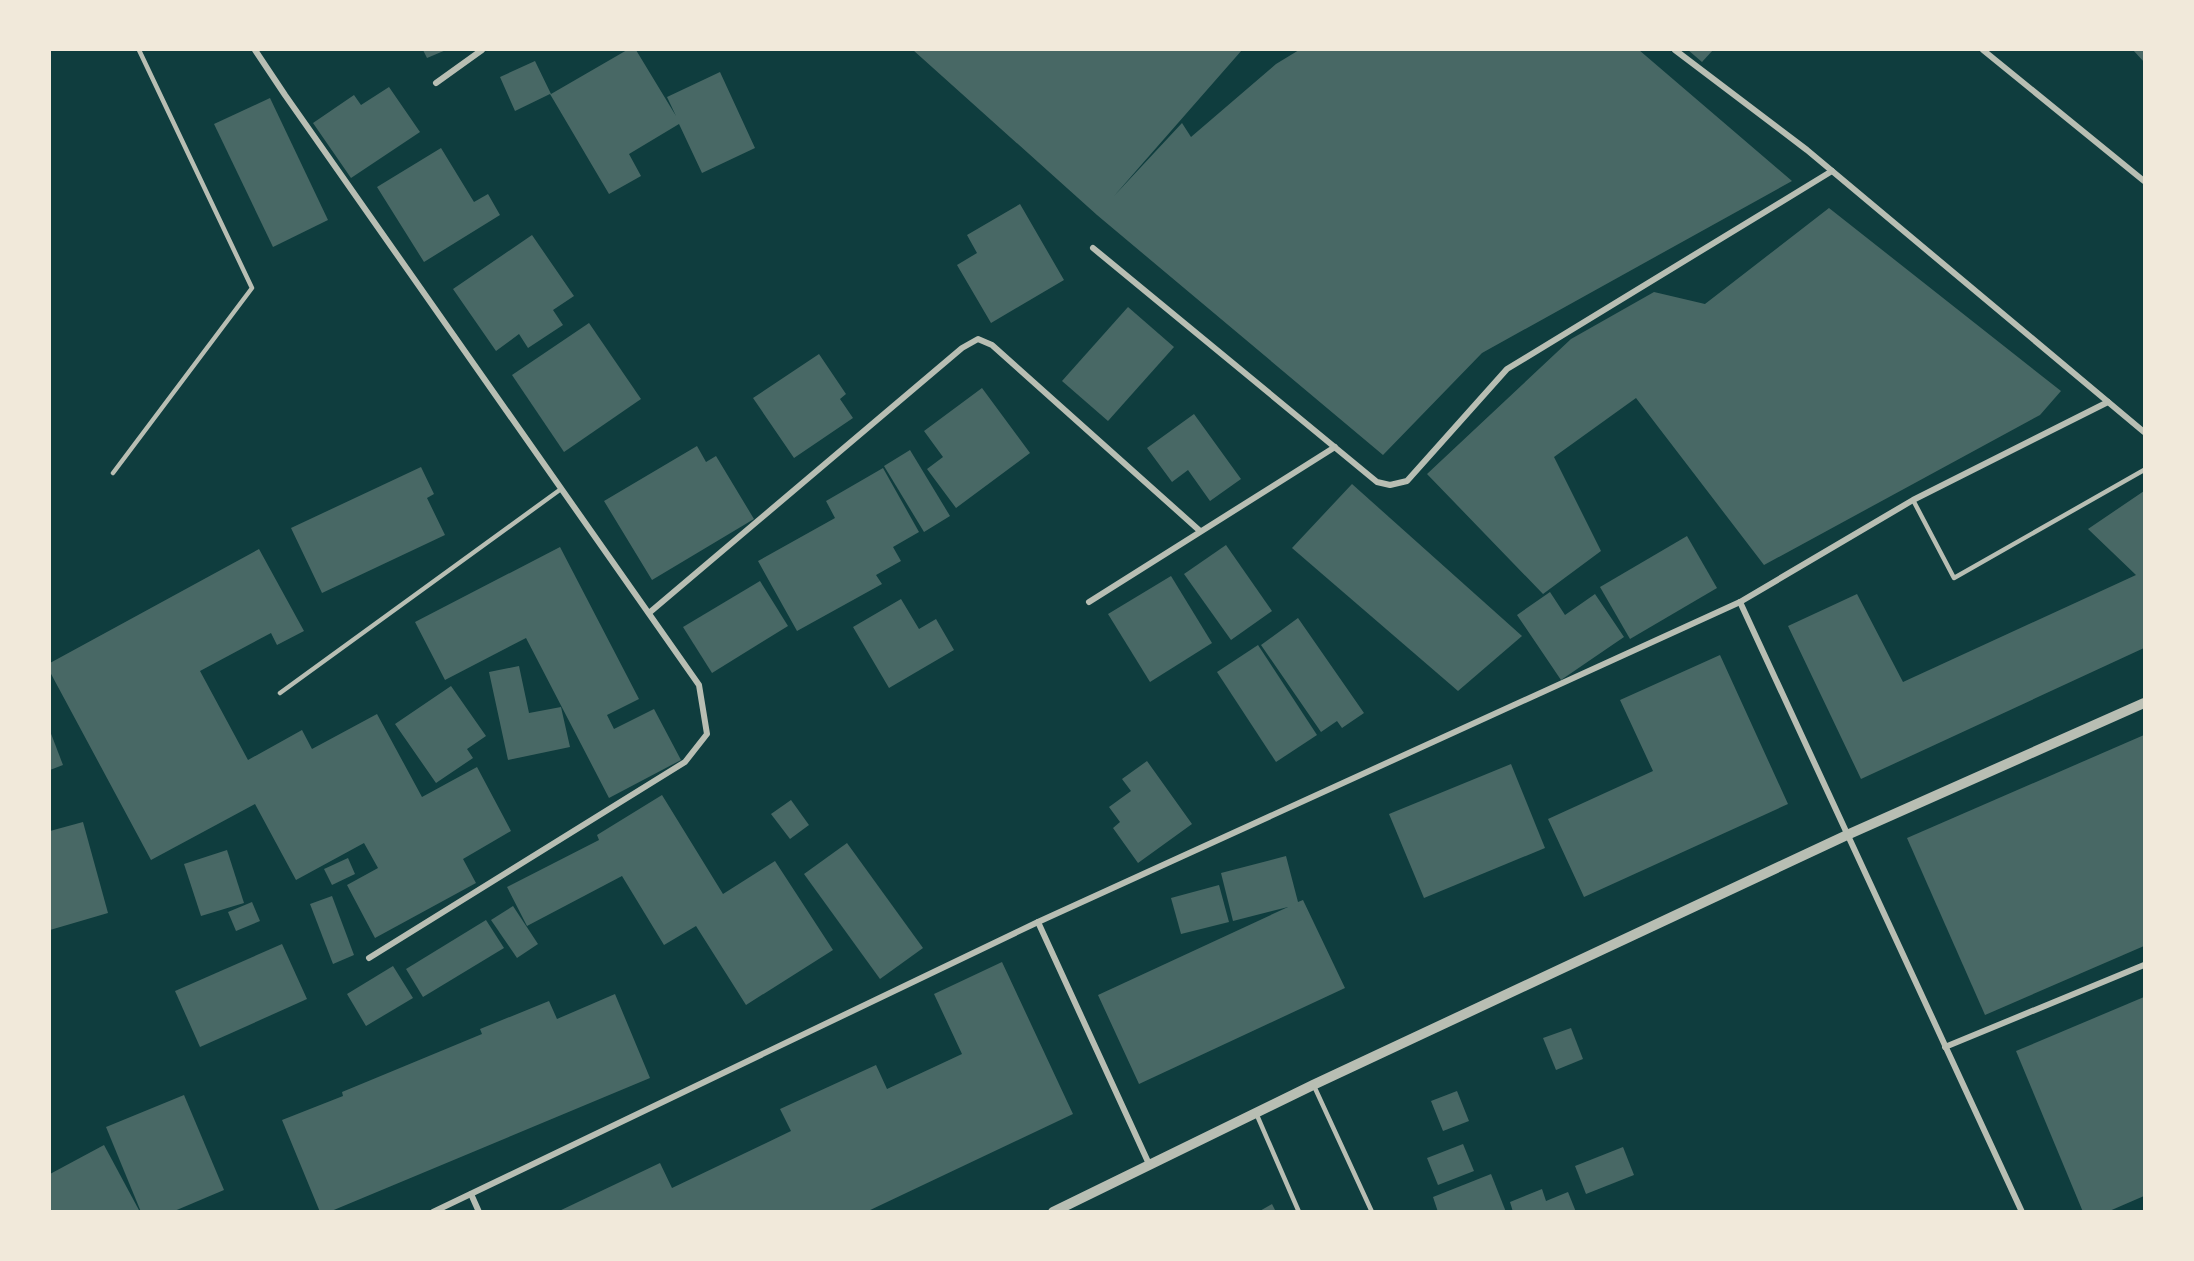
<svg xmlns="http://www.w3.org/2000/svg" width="2194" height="1261" font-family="'Noto Sans',sans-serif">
	<rect width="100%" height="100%" fill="#0f3d3e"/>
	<g fill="#486865">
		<path d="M 423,50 L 446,50 L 427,58 Z"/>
		<path d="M 627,50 L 636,50 L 676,116 L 667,97 L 720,72 L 755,148 L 702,173 L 679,124 L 629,154 L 641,176 L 609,194 L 550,94 L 515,111 L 500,77 L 535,61 L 551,94 Z"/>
		<path d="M 913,50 L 1242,50 L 1114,196 L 1182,123 L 1191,137 L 1276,64 L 1299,50 L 1639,50 L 1792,181 L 1482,353 L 1383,455 L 1097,215 Z"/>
		<path d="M 1688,50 L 1713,50 L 1702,62 Z"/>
		<path d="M 2133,50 L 2144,50 L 2144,62 Z"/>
		<path d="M 389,87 L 420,132 L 351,178 L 313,123 L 354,95 L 361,105 Z"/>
		<path d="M 270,98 L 328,220 L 273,247 L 214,124 Z"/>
		<path d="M 441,148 L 474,202 L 488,194 L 500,215 L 424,262 L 377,187 Z"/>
		<path d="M 1020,204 L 1064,280 L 991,323 L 957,265 L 977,253 L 967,235 Z"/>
		<path d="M 1829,208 L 2061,391 L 2040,415 L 1764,565 L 1636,398 L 1554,457 L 1601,551 L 1543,594 L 1427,474 L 1571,339 L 1654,292 L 1705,304 Z"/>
		<path d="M 532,235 L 574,296 L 553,310 L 563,325 L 528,348 L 519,334 L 496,351 L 453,289 Z"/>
		<path d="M 1128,307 L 1174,347 L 1108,421 L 1062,381 Z"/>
		<path d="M 589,323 L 641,399 L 564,452 L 512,375 Z"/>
		<path d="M 819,354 L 846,394 L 840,399 L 853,418 L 794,458 L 753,398 Z"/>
		<path d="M 982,388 L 1030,453 L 956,508 L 927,469 L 943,457 L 924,431 Z"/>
		<path d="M 1194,414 L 1241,479 L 1210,501 L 1188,470 L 1172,482 L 1147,448 Z"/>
		<path d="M 697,446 L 706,462 L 716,456 L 754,519 L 652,580 L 604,501 Z"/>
		<path d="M 910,450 L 950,516 L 924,532 L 884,466 Z"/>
		<path d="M 421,467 L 434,494 L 427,498 L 445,535 L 322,593 L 291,528 Z"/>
		<path d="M 883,468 L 919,532 L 893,547 L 901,561 L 876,575 L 882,584 L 797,631 L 758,561 L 835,518 L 826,501 Z"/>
		<path d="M 1352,484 L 1522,636 L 1458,691 L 1292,548 Z"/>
		<path d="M 2144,491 L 2144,648 L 1861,779 L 1788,626 L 1857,594 L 1903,682 L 2136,575 L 2088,529 Z"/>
		<path d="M 1687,536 L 1717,588 L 1630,639 L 1600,587 Z"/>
		<path d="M 1226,545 L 1272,611 L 1231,640 L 1184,574 Z"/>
		<path d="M 560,547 L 639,699 L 607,715 L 614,729 L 654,709 L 681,760 L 609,798 L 526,638 L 445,680 L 415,622 Z"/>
		<path d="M 259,549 L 304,631 L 277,645 L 271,633 L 200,671 L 248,760 L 302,730 L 312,749 L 377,714 L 422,797 L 477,767 L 511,831 L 463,859 L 476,883 L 375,938 L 347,885 L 378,868 L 364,843 L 296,880 L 255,804 L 151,860 L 50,672 L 50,663 Z"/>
		<path d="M 1171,576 L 1212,643 L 1150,682 L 1108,614 Z"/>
		<path d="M 760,581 L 788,626 L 712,673 L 683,627 Z"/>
		<path d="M 1550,592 L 1565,615 L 1595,594 L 1624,637 L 1561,680 L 1517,615 Z"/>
		<path d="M 901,599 L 919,629 L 936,619 L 954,650 L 889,688 L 853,627 Z"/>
		<path d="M 1298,618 L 1364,713 L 1342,728 L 1337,721 L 1321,732 L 1261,645 Z"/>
		<path d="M 1258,645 L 1317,735 L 1276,762 L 1217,672 Z"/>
		<path d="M 1720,655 L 1788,804 L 1584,897 L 1548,819 L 1653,771 L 1620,700 Z"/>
		<path d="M 519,666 L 529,713 L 561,707 L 570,747 L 508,760 L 489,672 Z"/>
		<path d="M 451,686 L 486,736 L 467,749 L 473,758 L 436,783 L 395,724 Z"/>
		<path d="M 50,731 L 63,765 L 50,770 Z"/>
		<path d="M 2144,735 L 2144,946 L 1985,1015 L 1907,838 Z"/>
		<path d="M 1147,761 L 1192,824 L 1138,863 L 1113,828 L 1120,822 L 1109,807 L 1131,791 L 1122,779 Z"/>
		<path d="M 1511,764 L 1545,848 L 1424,898 L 1389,814 Z"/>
		<path d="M 662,795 L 723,894 L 775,861 L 833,950 L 746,1005 L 696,926 L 664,945 L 622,876 L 527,926 L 507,887 L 599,840 L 597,835 Z"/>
		<path d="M 791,800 L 809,825 L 790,839 L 771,814 Z"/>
		<path d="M 83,822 L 108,913 L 50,930 L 50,831 Z"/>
		<path d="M 847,843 L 923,948 L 880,979 L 804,874 Z"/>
		<path d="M 227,850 L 244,903 L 201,916 L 184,864 Z"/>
		<path d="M 1286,856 L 1298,902 L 1303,900 L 1345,988 L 1139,1084 L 1098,995 L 1288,907 L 1233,921 L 1221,873 Z"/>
		<path d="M 348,858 L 355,874 L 332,885 L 324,869 Z"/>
		<path d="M 1219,885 L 1229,922 L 1181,934 L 1171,898 Z"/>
		<path d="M 332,896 L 354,955 L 333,964 L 310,904 Z"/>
		<path d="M 252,902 L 260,921 L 236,931 L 228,912 Z"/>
		<path d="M 513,906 L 538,944 L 517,958 L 491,920 Z"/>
		<path d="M 486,920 L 504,948 L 423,997 L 406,969 Z"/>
		<path d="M 282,944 L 307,999 L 200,1047 L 175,991 Z"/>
		<path d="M 1002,962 L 1073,1114 L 866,1212 L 557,1212 L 660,1163 L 672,1188 L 791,1131 L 780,1109 L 876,1065 L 887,1089 L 962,1054 L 934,994 Z"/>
		<path d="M 393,966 L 413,998 L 366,1026 L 347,994 Z"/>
		<path d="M 615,994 L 650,1078 L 329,1212 L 320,1212 L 282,1120 L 343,1096 L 342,1092 L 482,1034 L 480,1029 L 549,1001 L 557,1019 Z"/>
		<path d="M 2144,997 L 2144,1196 L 2107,1212 L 2083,1212 L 2016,1051 Z"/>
		<path d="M 1571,1028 L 1583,1059 L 1556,1070 L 1543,1038 Z"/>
		<path d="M 1457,1091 L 1469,1121 L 1443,1131 L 1431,1101 Z"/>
		<path d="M 184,1095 L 224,1190 L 172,1212 L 141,1212 L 106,1127 Z"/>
		<path d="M 1463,1144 L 1474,1171 L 1438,1185 L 1427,1158 Z"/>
		<path d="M 104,1145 L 140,1212 L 50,1212 L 50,1174 Z"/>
		<path d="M 1623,1147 L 1634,1175 L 1586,1194 L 1575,1166 Z"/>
		<path d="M 1491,1174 L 1506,1212 L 1438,1212 L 1433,1197 Z"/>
		<path d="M 1542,1189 L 1546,1201 L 1568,1192 L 1576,1212 L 1513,1212 L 1510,1202 Z"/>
		<path d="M 1272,1204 L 1276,1212 L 1258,1212 Z"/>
	</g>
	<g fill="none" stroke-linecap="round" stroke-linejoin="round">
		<g stroke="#b8beb3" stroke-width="4.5">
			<path d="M 113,473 L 252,288 L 139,50"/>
			<path d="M 1913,500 L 1954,578 L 2144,470"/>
			<path d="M 280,693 L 561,489"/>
			<path d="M 1314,1086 L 1372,1212"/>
			<path d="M 1256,1113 L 1299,1212"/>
		</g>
		<g stroke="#b8beb3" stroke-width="6">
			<path d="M 255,50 L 285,95 L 699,685 L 707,734 L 685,762 L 369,958"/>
			<path d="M 1675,50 L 1807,150 L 2144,432"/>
			<path d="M 1983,50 L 2144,181"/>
			<path d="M 436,83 L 482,50"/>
			<path d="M 1093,248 L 1377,482 L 1390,485 L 1407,481 L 1507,369 L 1832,171"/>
			<path d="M 1089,602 L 1335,447"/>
			<path d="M 1740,602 L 2022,1212"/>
			<path d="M 649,613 L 962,348 L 978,339 L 992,345 L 1200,531"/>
			<path d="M 1038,922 L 1149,1164"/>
			<path d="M 1945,1047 L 2144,965"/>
			<path d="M 471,1194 L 479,1212"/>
			<path d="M 433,1212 L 1038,922 L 1740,602 L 1913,500 L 2108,402"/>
		</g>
		<path stroke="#b8beb3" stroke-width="10" d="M 1053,1212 L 1313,1085 L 1847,835 L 2144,703"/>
	</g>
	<rect width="2194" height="1261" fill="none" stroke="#f1e9da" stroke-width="102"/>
</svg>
